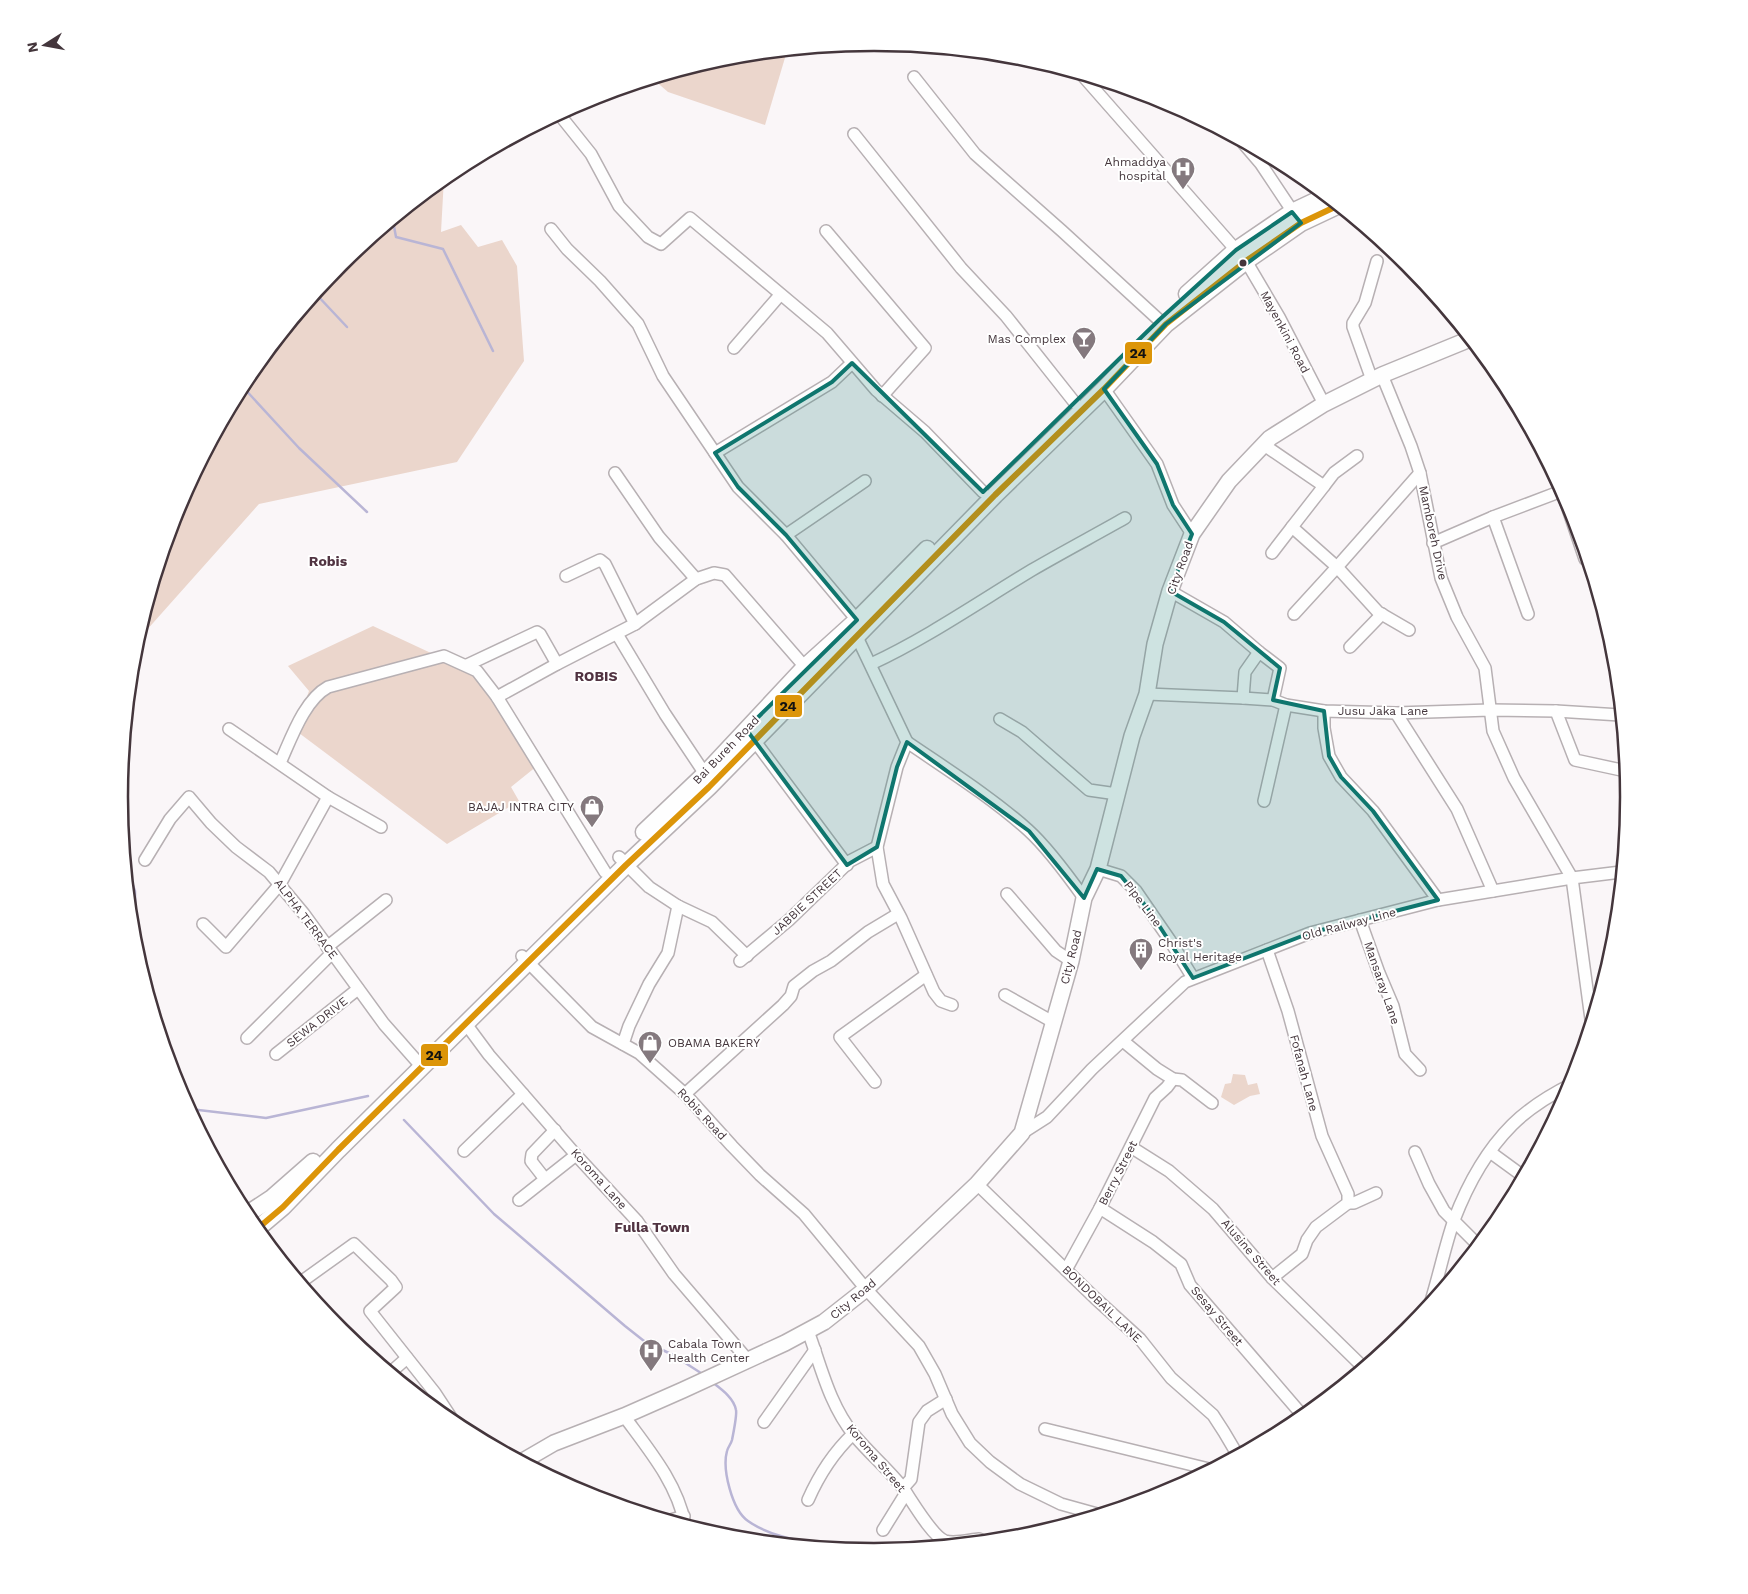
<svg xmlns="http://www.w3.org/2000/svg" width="1748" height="1594" font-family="'Work Sans',sans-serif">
	<rect width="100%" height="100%" fill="#faf6f8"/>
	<g fill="#ebd6cc">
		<path d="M 787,51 L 765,125 L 668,92 L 653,79 L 727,57 Z"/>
		<path d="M 444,178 L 441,232 L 461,225 L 478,247 L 502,240 L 517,266 L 524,361 L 457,462 L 259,504 L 137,641 L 177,508 L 247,378 L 341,263 Z"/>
		<path d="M 373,626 L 476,674 L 537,766 L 511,787 L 519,801 L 447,844 L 295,730 L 309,691 L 288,666 Z"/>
		<path d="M 1233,1074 L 1245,1075 L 1248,1085 L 1257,1083 L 1260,1094 L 1250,1096 L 1234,1105 L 1221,1097 L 1225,1084 L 1231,1083 Z"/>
	</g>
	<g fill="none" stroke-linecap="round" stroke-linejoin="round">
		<g stroke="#b9b5d5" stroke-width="2.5">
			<path d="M 393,221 L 396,237 L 443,249 L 493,351"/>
			<path d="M 316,294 L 347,327"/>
			<path d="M 242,386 L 299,448 L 367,512"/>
			<path d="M 127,869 L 135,891 L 136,952"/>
			<path d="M 186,1102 L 190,1109 L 266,1118 L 368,1096"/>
			<path d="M 404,1120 L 494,1214 L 625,1326 L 644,1341 L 673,1355 L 704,1375"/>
			<path d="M 712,1382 C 721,1389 734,1398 736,1410 C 737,1415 733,1435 732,1440 C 731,1444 728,1447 727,1451 C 722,1469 732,1510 748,1521 C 775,1540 811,1542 843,1548"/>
		</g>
		<defs>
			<g id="minor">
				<path d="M 1083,76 L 1236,250"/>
				<path d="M 914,77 L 975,154 L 1062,231 L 1159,320"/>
				<path d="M 559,114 L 591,154 L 619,206 L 648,237 L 661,244 L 690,218 L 827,333 L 876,390 L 925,432 L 983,492"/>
				<path d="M 854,134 L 961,268 L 1006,316 L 1075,403"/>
				<path d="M 1243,143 L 1261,164 L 1297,218"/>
				<path d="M 551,229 L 567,249 L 600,281 L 638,324 L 663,376 L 738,487 L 786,535 L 857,620"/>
				<path d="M 826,231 L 925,348 L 882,396"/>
				<path d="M 1246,261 L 1279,317 L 1324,404"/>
				<path d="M 734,348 L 780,295"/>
				<path d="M 1382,375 L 1411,446 L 1420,473 L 1441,578 L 1457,617 L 1485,668 L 1493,731 L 1514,778 L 1572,878 L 1591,1019"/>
				<path d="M 1372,380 L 1353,327 L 1353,323 L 1365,303 L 1377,261"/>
				<path d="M 1104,389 L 1157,464 L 1173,505 L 1192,534"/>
				<path d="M 1264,445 L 1324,486 L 1292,527 L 1337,567 L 1294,614"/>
				<path d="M 715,453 L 832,382 L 852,363"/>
				<path d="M 615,473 L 659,537 L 696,579"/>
				<path d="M 1324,486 L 1334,473 L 1357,456"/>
				<path d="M 1493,517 L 1559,492 L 1563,494 L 1585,559"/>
				<path d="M 786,535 L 865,481"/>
				<path d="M 1433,543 L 1493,517 L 1528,614"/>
				<path d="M 1272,553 L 1292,527"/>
				<path d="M 566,576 L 600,560 L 605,564 L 635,624"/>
				<path d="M 1170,591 L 1224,622 L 1259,652"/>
				<path d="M 1409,630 L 1378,612 L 1337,567 L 1420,473"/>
				<path d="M 617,634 L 665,714 L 705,774"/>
				<path d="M 857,637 L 907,742 L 897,767 L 877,847 L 883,884 L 901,918 L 934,992 L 941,1001 L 952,1005"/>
				<path d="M 1350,647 L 1382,614"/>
				<path d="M 871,664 C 927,638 979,602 1032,570 C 1063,552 1095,535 1125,518"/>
				<path d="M 467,665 L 537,632 L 540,634 L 557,664"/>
				<path d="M 1147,694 L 1243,698 L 1273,700 L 1286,705 L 1324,711 L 1396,713 L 1490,710 L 1556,711 L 1620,715"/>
				<path d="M 497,697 L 557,664 L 635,624 L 696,579 L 714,573 L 725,575 L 805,667"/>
				<path d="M 1243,698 L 1245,672 L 1259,652 L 1280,668 L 1273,700"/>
				<path d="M 1324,711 L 1324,728 L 1329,756 L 1341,777 L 1373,811 L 1438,900"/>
				<path d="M 1556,711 L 1575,760 L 1626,771"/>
				<path d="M 1396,713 L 1457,809 L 1493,891"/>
				<path d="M 1000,719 L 1022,732 L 1089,790 L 1117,794"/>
				<path d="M 751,736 L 847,865"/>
				<path d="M 907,742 C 948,770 991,797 1028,830 C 1048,848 1069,877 1084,898"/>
				<path d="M 280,763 C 291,739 304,700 328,687 L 444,656 L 477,671 L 497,697 L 605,872"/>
				<path d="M 328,797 L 381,827"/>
				<path d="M 1264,801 L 1286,705"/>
				<path d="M 619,857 L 649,887 L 678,906 L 712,922 L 747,956"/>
				<path d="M 145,860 L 170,819 L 189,797 L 211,823 L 236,847 L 269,872 L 304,914 L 384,1024 L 422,1067"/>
				<path d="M 1098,869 L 1121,876 L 1136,891 L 1169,939 L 1193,978"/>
				<path d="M 1007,894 L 1056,951 L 1071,961"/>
				<path d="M 1360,920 L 1379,973 L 1393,1006 L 1405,1054 L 1420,1070"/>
				<path d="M 203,924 L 226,947 L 280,884 L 328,797 L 229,729"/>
				<path d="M 327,947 L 386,900"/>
				<path d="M 1267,950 L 1288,1011 L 1322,1136 L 1348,1194 L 1348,1203 L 1316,1227 L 1307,1240 L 1302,1254 L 1272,1278"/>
				<path d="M 522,956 L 592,1027 L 639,1053 L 685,1094 L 732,1146 L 760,1175 L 804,1214 L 866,1289 L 919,1346 L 935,1374 L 952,1414 L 970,1443 L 990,1462 L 1020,1484 L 1061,1504 L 1097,1514"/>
				<path d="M 740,961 L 789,920 L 850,861 L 877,847"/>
				<path d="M 1005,995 L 1053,1022"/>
				<path d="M 466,1024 L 489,1055 L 576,1155 L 637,1221 L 674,1274 L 747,1359"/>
				<path d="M 247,1038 L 332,953"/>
				<path d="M 1123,1041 L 1157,1069 L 1173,1079 L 1182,1080 L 1212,1103"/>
				<path d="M 623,1044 L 629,1026 L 649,984 L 668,953 L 678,906"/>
				<path d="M 276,1054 L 358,989"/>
				<path d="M 875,1082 L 840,1037 L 926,975"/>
				<path d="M 685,1094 L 783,1005 L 791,996 L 794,986 L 813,971 L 831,961 L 868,932 L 898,914"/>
				<path d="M 1022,1133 L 1047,1117 L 1092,1069 L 1185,982 L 1310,933 L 1438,900 L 1572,878 L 1621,872"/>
				<path d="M 1131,1147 L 1169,1171 L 1213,1209 L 1272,1278 L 1363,1367"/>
				<path d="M 464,1151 L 523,1094"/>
				<path d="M 1415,1152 L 1429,1184 L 1444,1211 L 1478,1245"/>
				<path d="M 1490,1152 L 1523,1176"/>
				<path d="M 545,1179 L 531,1161 L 532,1154 L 555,1130"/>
				<path d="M 977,1184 L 1095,1298 L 1140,1339 L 1171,1378 L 1213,1415 L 1224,1432 L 1237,1454"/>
				<path d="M 519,1200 L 576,1155"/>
				<path d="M 1348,1203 L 1354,1203 L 1376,1193"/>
				<path d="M 1100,1208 L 1153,1242 L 1181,1264 L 1190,1285 L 1303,1416"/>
				<path d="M 1066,1270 L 1100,1208 L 1155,1098 L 1167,1087 L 1173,1079"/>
				<path d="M 301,1282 L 354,1244 L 391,1280 L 396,1287 L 370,1311 L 435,1393 L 456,1425"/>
				<path d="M 1431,1301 C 1439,1275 1445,1246 1454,1220 C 1467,1186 1486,1151 1512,1125 C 1529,1108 1550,1095 1572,1084"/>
				<path d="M 808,1331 C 821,1366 829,1404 854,1435 C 869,1453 888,1469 903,1488 C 912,1501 932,1536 945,1541 C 955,1544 969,1540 979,1539 L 983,1541"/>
				<path d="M 391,1372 L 407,1358"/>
				<path d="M 624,1416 C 649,1450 677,1483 685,1524"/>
				<path d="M 764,1422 L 815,1350"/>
				<path d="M 1045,1429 L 1209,1469"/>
				<path d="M 903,1488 L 911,1479 L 919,1422 L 927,1411 L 946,1399"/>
				<path d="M 808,1500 C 819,1475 834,1452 853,1434"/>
				<path d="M 671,1520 L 684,1516"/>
				<path d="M 883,1530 L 906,1493"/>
			</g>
			<path id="major" d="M 523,1461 L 554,1443 L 624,1416 L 683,1390 L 785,1343 L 824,1322 L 866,1289 L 977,1184 L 1022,1133 L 1071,961 L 1084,898 L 1098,869 L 1132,736 L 1147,694 L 1155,644 L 1170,591 L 1192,534 L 1229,481 L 1270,438 L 1324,404 L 1382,375 L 1470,339"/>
			<g id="highway">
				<path d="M 1187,294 L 1236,250 L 1292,212 L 1326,196"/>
				<path d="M 644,832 L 705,774 L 805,667 L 857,620 L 927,549"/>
				<path d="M 246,1215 L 272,1198 L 313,1162"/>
				<path d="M 257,1229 L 283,1207 L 338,1150 L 626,865 L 709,787 L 995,495 L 1104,389 L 1166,324 L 1246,261 L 1301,223 L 1337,206"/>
			</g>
		</defs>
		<use href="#minor" stroke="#b7b0b3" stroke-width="14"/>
		<use href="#major" stroke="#b7b0b3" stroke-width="18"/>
		<use href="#highway" stroke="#b7b0b3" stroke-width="19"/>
		<use href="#minor" stroke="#fefefe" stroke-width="11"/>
		<use href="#major" stroke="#fefefe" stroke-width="15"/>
		<use href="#highway" stroke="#fefefe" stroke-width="16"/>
		<defs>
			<path id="bus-1" d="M 257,1229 L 283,1207 L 338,1150 L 626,865 L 709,787 L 995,495 L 1104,389 L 1166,324 L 1246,261 L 1301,223 L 1337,206"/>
		</defs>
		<use href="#bus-1" stroke="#fff" stroke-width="10"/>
		<use href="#bus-1" stroke="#dc9509" stroke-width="6"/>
	</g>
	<path fill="#0f766e" fill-opacity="0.2" stroke="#0f766e" stroke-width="4" stroke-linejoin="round" d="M 1292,212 L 1301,223 L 1166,324 L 1104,389 L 1157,464 L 1173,505 L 1192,534 L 1170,591 L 1224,622 L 1280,668 L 1273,700 L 1324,711 L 1329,756 L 1341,777 L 1373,811 L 1438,900 L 1310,933 L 1193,978 L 1149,910 L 1121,876 L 1097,869 L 1084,898 L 1029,831 L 907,742 L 897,767 L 877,847 L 847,865 L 746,729 L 857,620 L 786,535 L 738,487 L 715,453 L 832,382 L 852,363 L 983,492 L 1159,320 L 1236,250 Z"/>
	<defs>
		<symbol id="hospital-pin" viewBox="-11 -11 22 30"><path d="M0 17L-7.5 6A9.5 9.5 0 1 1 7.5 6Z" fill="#84797e" stroke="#fff"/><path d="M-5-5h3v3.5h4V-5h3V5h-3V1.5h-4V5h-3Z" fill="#fff"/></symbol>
		<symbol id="bar-pin" viewBox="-11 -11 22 30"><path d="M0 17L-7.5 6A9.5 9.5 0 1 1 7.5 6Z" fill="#84797e" stroke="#fff"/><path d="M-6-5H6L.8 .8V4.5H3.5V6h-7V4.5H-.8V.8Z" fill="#fff"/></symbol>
		<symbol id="shop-pin" viewBox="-11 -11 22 30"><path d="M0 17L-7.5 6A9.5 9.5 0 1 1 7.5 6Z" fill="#84797e" stroke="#fff"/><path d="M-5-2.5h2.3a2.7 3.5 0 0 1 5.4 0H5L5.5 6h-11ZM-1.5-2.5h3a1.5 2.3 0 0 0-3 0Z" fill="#fff"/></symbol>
		<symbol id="building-pin" viewBox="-11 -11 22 30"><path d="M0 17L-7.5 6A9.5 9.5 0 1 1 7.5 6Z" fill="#84797e" stroke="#fff"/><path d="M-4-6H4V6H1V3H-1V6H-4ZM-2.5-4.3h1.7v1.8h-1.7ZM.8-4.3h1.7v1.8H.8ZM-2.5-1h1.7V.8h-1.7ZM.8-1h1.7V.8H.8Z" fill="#fff"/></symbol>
	</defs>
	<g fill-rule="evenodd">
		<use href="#hospital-pin" x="1169" y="155" width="28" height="38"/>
		<use href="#bar-pin" x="1070" y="325" width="28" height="38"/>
		<use href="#shop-pin" x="578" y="793" width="28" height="38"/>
		<use href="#building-pin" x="1127" y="936" width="28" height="38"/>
		<use href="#shop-pin" x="636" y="1029" width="28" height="38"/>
		<use href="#hospital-pin" x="637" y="1337" width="28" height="38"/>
	</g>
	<circle fill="#44363c" stroke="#fff" stroke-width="2" cx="1243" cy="263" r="4.5"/>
	<g text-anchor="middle" stroke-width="4" stroke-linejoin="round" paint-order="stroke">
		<g font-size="12" fill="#44363c" stroke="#fff" text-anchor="end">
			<text x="1166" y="166">Ahmaddya<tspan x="1166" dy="14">hospital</tspan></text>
			<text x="1066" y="343">Mas Complex</text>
			<text x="574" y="811">BAJAJ INTRA CITY</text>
			<text x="1158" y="947" text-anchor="start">Christ's<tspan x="1158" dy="14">Royal Heritage</tspan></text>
			<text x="668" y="1047" text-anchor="start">OBAMA BAKERY</text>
			<text x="668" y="1348" text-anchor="start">Cabala Town<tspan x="668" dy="14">Health Center</tspan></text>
		</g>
		<g font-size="12" fill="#44363c" stroke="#fff">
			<text transform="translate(1285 332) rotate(62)" y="4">Mayenkini Road</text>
			<text transform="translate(1433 533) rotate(78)" y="4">Mamboreh Drive</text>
			<text transform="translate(1180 568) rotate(-70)" y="4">City Road</text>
			<text x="1383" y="715">Jusu Jaka Lane</text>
			<text transform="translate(726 750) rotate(-46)" y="4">Bai Bureh Road</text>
			<text transform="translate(807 902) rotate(-43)" y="4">JABBIE STREET</text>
			<text transform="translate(1143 904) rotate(53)" y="4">Pipe Line</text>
			<text transform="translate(306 919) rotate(53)" y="4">ALPHA TERRACE</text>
			<text transform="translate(1349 924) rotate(-15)" y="4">Old Railway Line</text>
			<text transform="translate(1071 957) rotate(-76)" y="4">City Road</text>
			<text transform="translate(1382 983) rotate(71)" y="4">Mansaray Lane</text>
			<text transform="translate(317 1022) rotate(-38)" y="4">SEWA DRIVE</text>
			<text transform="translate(1304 1073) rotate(75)" y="4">Fofanah Lane</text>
			<text transform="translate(702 1114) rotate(47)" y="4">Robis Road</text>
			<text transform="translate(1118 1173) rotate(-63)" y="4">Berry Street</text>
			<text transform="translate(599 1179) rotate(48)" y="4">Koroma Lane</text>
			<text transform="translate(1251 1252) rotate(49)" y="4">Alusine Street</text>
			<text transform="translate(853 1299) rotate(-40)" y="4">City Road</text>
			<text transform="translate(1102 1304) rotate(44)" y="4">BONDOBAIL LANE</text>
			<text transform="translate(1217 1316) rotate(50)" y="4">Sesay Street</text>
			<text transform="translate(876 1458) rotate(50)" y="4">Koroma Street</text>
		</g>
		<g font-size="14" font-weight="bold" fill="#513442" stroke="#fff">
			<text x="328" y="566">Robis</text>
			<text x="596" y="681">ROBIS</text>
			<text x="652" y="1232">Fulla Town</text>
		</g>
	</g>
	<path d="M0 0H1748V1594H0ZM128 797a746 746 0 1 1 1492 0a746 746 0 1 1-1492 0Z" fill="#fff" fill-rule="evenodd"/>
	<path fill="none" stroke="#44363c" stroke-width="2.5" d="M128 797a746 746 0 1 1 1492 0a746 746 0 1 1-1492 0Z"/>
	<g stroke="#fff" stroke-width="2">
		<rect x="1124" y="341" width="29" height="24" rx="5" fill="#dc9509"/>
		<rect x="774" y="694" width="29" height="24" rx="5" fill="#dc9509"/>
		<rect x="420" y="1043" width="29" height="24" rx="5" fill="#dc9509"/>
	</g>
	<g font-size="14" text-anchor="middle" font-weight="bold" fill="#111">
		<text x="1138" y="358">24</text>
		<text x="788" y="711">24</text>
		<text x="434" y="1060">24</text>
	</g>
	<g transform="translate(45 45) rotate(259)" stroke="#ffffff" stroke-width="4" paint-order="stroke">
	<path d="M0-4L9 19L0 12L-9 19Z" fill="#44363c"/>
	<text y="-8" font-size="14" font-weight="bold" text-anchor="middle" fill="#44363c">N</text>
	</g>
</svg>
